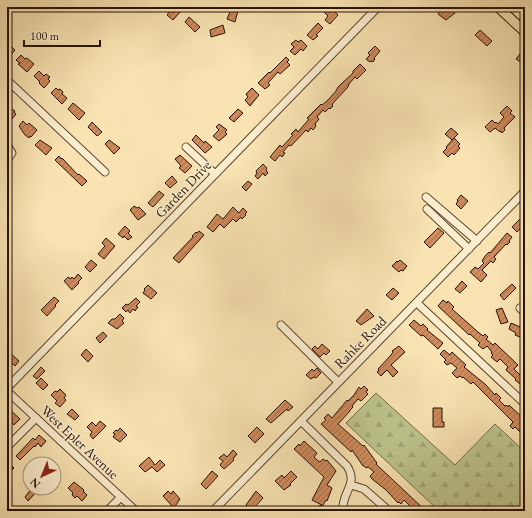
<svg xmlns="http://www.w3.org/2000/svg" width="532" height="518" font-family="'EB Garamond',serif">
	<defs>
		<pattern id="forest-firs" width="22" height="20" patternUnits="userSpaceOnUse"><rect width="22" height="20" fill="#bdc48d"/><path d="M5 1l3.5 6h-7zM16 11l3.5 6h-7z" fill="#a2a878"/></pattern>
		<pattern id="building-hatch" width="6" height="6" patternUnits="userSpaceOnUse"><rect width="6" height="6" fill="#ce8b5d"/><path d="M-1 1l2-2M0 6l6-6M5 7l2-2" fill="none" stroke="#a7704b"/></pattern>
	</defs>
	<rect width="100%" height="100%" fill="#f9e3b2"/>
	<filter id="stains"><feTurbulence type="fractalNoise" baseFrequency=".005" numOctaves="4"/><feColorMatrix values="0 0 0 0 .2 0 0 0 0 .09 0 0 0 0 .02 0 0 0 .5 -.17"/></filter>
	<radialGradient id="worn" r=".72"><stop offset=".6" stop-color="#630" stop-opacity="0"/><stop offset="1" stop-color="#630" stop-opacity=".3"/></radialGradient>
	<path fill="url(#forest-firs)" stroke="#726c4a" d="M 376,393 L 455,465 L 495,424 L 525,452 L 525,511 L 439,511 L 346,423 Z"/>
	<g fill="url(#building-hatch)" stroke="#261308">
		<path d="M 173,7 L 177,7 L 181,11 L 173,20 L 167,15 Z"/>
		<path d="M 232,7 L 239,7 L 235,22 L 227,19 Z"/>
		<path d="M 441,7 L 448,7 L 455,13 L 446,20 L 438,14 L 440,11 L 438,10 Z"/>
		<path d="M 326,8 L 331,12 L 333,10 L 338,15 L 330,24 L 325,20 L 328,16 L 323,11 Z"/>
		<path d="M 189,17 L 200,27 L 195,32 L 185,22 Z"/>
		<path d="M 318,23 L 323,28 L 316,35 L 318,36 L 313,40 L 307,35 Z"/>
		<path d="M 223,25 L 225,33 L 211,37 L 210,30 Z"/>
		<path d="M 480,30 L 492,41 L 487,46 L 475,35 Z"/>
		<path d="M 296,40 L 298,42 L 301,40 L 307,46 L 303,51 L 301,49 L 295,55 L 290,51 L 294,47 L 291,44 Z"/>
		<path d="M 7,42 L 15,50 L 10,56 L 7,53 Z"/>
		<path d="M 375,46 L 380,51 L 374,58 L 375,59 L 373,62 L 371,61 L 370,62 L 366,59 L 370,55 L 368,53 Z"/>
		<path d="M 520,54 L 523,56 L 525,54 L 525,65 L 516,59 Z"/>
		<path d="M 21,55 L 25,59 L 27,58 L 34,64 L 27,72 L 18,64 L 20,63 L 16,60 Z"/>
		<path d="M 286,57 L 289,60 L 287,62 L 290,65 L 280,74 L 278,72 L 268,83 L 270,85 L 265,89 L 258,83 L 269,72 L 270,73 Z"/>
		<path d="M 360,64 L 366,70 L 357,79 L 355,77 L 349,84 L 348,87 L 334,102 L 332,105 L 333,106 L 330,109 L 329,108 L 325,112 L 323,110 L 317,117 L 319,119 L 315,124 L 316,126 L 313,130 L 311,128 L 308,132 L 306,130 L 291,146 L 289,145 L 283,152 L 285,153 L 282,157 L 280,155 L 275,161 L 270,157 L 280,145 L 282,147 L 293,135 L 291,134 L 296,129 L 298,132 L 309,119 L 307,118 L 321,104 L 322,105 L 327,101 L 336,91 L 338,87 L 353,73 L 353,71 Z"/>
		<path d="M 39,71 L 44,76 L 46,74 L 50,77 L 48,79 L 50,81 L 44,88 L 39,83 L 40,82 L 34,76 Z"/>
		<path d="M 56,88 L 58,90 L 60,89 L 63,92 L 62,94 L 67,98 L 62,104 L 51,93 Z"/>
		<path d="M 252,88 L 259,95 L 250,106 L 245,100 L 248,97 L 246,94 Z"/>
		<path d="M 73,103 L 85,113 L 79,120 L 68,109 Z"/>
		<path d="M 7,106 L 15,111 L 14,112 L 16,114 L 12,119 L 7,114 Z"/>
		<path d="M 507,106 L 512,111 L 510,113 L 515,117 L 504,128 L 505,130 L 502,133 L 501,131 L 500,132 L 495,128 L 490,132 L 485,127 L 492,120 L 495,123 L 496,122 L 498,124 L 504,117 L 500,113 Z"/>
		<path d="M 238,109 L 243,113 L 234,122 L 229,118 Z"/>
		<path d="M 23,121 L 27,125 L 29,123 L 37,130 L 31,137 L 30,136 L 29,138 L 25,135 L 19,126 Z"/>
		<path d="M 92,122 L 102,132 L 97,136 L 88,127 Z"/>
		<path d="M 219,124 L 227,130 L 225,132 L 227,134 L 219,141 L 213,136 L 219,130 L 216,127 Z"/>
		<path d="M 451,128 L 458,134 L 452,140 L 445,134 Z"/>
		<path d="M 196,135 L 204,143 L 205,141 L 212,147 L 205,153 L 192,140 Z"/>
		<path d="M 454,138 L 460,144 L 458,146 L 460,148 L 454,155 L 452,153 L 448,157 L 443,152 L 447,148 L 446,147 Z"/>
		<path d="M 40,140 L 52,148 L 46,155 L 35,145 Z"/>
		<path d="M 109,140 L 120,148 L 114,154 L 105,144 Z"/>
		<path d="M 180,155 L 192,166 L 185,173 L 179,168 L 181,166 L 175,159 Z"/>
		<path d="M 59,156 L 61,159 L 62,158 L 78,175 L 79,174 L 87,181 L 82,186 L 55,160 Z"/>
		<path d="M 263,164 L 267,168 L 266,170 L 268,173 L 265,176 L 263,173 L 258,179 L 255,176 L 257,173 L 256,171 Z"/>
		<path d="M 172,176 L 177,182 L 170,188 L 165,183 Z"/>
		<path d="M 248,181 L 252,184 L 246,191 L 242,187 Z"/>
		<path d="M 159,191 L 164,195 L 153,207 L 148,203 Z"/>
		<path d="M 461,195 L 468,201 L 461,209 L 456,204 L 458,201 L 457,200 Z"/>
		<path d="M 134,206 L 137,208 L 139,207 L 146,214 L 138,220 L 130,210 Z"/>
		<path d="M 233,207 L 239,213 L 243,208 L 247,212 L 245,214 L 246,215 L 242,219 L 241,217 L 236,222 L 233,219 L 224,228 L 220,224 L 213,232 L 207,227 L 217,214 L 223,219 Z"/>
		<path d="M 522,217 L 525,220 L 525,223 L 517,232 L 512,227 Z"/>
		<path d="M 125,226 L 130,231 L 128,233 L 132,237 L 128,240 L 124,236 L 123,238 L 118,234 Z"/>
		<path d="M 438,228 L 444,233 L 430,248 L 424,242 Z"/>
		<path d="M 199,231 L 204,235 L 179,263 L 173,258 L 193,237 L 192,236 L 196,232 L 197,233 Z"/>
		<path d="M 507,233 L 512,237 L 509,241 L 510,242 L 507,245 L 506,244 L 494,257 L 496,259 L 493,263 L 491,261 L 482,270 L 487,275 L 481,282 L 470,272 L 475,267 L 478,269 L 484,263 L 482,261 L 485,256 L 489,252 L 490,253 Z"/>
		<path d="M 106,238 L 115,246 L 104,259 L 98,254 L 105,246 L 102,243 Z"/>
		<path d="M 91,260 L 97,265 L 90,272 L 85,267 Z"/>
		<path d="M 400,260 L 407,266 L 403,271 L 401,270 L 399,272 L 392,266 L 397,261 L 398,262 Z"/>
		<path d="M 78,274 L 82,278 L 78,282 L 79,283 L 72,290 L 64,281 L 68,277 L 71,279 L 72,277 L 74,279 Z"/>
		<path d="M 524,274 L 525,275 L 525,288 L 520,287 Z"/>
		<path d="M 462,281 L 467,286 L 460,293 L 455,289 Z"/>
		<path d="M 512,284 L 516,288 L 504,300 L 500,295 Z"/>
		<path d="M 148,285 L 157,293 L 151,299 L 143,293 L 145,290 L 144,289 Z"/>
		<path d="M 393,288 L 399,293 L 392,300 L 386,295 Z"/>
		<path d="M 54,297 L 59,301 L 55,305 L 56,306 L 47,316 L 41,310 Z"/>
		<path d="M 136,298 L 140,302 L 136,306 L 138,307 L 135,311 L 133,309 L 130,313 L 128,310 L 126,312 L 122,308 L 126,304 L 128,305 Z"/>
		<path d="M 443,300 L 447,303 L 448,301 L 454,307 L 452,309 L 478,332 L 483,336 L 485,334 L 488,337 L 486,339 L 493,345 L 495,343 L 518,365 L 514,369 L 520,375 L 523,372 L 525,374 L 523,378 L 525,379 L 525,388 L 515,380 L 516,379 L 506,370 L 508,367 L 500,359 L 497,362 L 491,357 L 493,355 L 491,353 L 492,352 L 487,346 L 483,349 L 478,345 L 480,343 L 470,334 L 469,335 L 438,306 Z"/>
		<path d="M 502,308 L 508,322 L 501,324 L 496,310 Z"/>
		<path d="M 367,309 L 374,316 L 361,325 L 356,321 Z"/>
		<path d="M 120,314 L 124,318 L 122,321 L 124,323 L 117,329 L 108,323 L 112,319 L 115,319 Z"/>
		<path d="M 414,320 L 421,326 L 423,324 L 428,329 L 427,330 L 443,343 L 438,349 L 423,335 L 421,336 L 409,325 Z"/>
		<path d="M 511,323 L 525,329 L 525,339 L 515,335 L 516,333 L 509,329 Z"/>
		<path d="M 103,332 L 107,336 L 100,343 L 96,338 Z"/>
		<path d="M 322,344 L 330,351 L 326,355 L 324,353 L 320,357 L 312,349 L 315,346 L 318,349 Z"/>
		<path d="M 399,346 L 405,352 L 391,365 L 398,372 L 393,377 L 387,370 L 381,376 L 377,372 L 379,370 L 378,369 L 391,355 L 393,352 L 392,351 Z"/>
		<path d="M 86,349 L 93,356 L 88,362 L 81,355 Z"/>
		<path d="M 7,350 L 19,361 L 15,366 L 7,358 Z"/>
		<path d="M 444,350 L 450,355 L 452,352 L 466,365 L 464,367 L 485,384 L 495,395 L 496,393 L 501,398 L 499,400 L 505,406 L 506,405 L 508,407 L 509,405 L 523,418 L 522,422 L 525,427 L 520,432 L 515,427 L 513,429 L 510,426 L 513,422 L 473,382 L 471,384 L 463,377 L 462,378 L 460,376 L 457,378 L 452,373 L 457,368 L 451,363 L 447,365 L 444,362 L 446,360 L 440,354 Z"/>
		<path d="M 41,367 L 45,371 L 37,379 L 33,376 Z"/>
		<path d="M 317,368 L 321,373 L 316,378 L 314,377 L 311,379 L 306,375 L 312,369 L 314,371 Z"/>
		<path d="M 41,378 L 48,385 L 43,390 L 36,383 Z"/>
		<path d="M 364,386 L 368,390 L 366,392 L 368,394 L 361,401 L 358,399 L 352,406 L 353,407 L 350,410 L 350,411 L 338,424 L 363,446 L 364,445 L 377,463 L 376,464 L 426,511 L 409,511 L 406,509 L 410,506 L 404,500 L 401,504 L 399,502 L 398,503 L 386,490 L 372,479 L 370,476 L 374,472 L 368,467 L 366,468 L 364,466 L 363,466 L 352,450 L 351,452 L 321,424 L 326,420 L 324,418 L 328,414 L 332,418 L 347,400 L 348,401 L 354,395 L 359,387 L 361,389 Z"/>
		<path d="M 60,389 L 66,395 L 64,398 L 66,400 L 60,407 L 55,403 L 57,401 L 51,395 L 55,391 L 57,392 Z"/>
		<path d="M 285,400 L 293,407 L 288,411 L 287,409 L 271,423 L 266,419 Z"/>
		<path d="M 7,407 L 20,419 L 14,425 L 7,416 Z"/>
		<path d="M 433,408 L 442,408 L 442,422 L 444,422 L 444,427 L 433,427 Z"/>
		<path d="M 72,409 L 79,416 L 75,420 L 67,414 Z"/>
		<path d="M 100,421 L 106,426 L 93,439 L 90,435 L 92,432 L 87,427 L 92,422 L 96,426 Z"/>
		<path d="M 257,427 L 264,434 L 255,443 L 248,436 Z"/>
		<path d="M 120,428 L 127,435 L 120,442 L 113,437 L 115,434 L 113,433 L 116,430 L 118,431 Z"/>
		<path d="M 39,435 L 46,441 L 41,447 L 38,443 L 35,447 L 34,446 L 20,460 L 16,456 L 33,438 L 35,440 Z"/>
		<path d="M 304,441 L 317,453 L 314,457 L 317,460 L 320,462 L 323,459 L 326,461 L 327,460 L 336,471 L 327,485 L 332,488 L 327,501 L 326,500 L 323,505 L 325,511 L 305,511 L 322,505 L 312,500 L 324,477 L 294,449 L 299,444 L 300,446 Z"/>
		<path d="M 233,450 L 237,454 L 233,459 L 234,460 L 232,462 L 224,469 L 220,465 L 223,461 L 219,458 L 224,454 L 227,457 Z"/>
		<path d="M 149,457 L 155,465 L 160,460 L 165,465 L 157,472 L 152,467 L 145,472 L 139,466 Z"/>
		<path d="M 9,463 L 14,468 L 7,475 L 7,465 Z"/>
		<path d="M 212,471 L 218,476 L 206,489 L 201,484 Z"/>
		<path d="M 291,471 L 297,477 L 290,484 L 291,485 L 284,490 L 275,481 L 282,475 L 284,478 Z"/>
		<path d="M 74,482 L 84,490 L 83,491 L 87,495 L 82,501 L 77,496 L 75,498 L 72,495 L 73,493 L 68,488 Z"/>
		<path d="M 32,488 L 35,488 L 38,490 L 28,501 L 25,497 Z"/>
		<path d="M 168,491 L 171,494 L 173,491 L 180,499 L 174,508 L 163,496 Z"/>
		<path d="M 256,491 L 263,498 L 252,510 L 246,505 Z"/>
	</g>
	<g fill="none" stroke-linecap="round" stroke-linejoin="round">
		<defs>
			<g id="minor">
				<path d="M 7,80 L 105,172"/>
				<path d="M 7,145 L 12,153 L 7,160"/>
				<path d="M 186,147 L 215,174"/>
				<path d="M 426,197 L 477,241"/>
				<path d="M 427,209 L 469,249"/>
				<path d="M 417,303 L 525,404"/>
				<path d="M 520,308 L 525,313"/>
				<path d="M 281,325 L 338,382"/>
				<path d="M 7,388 L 378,7"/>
				<path d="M 7,391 L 136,511"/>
				<path d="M 301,421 L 347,466 C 359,485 341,492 343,511"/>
				<path d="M 7,447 L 36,418"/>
				<path d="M 351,485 L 364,489 L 389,511"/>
				<path d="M 107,511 L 121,497"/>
				<path d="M 213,511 L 525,191"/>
			</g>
			<path id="major" d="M 498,7 L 525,32"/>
		</defs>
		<use href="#minor" stroke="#5b4732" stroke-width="9"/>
		<use href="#major" stroke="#261308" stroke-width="11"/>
		<use href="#minor" stroke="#fbedcd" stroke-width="7"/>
		<use href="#major" stroke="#f9e3b2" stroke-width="9"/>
	</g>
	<g text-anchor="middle" stroke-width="3" stroke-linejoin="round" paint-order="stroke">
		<g font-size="14" fill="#261308" stroke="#fbedcd">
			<text transform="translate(183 189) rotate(-46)" y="5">Garden Drive</text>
			<text transform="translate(360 342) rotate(-45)" y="5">Rahke Road</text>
			<text transform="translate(80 442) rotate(43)" y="5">West Epler Avenue</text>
		</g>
	</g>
	<rect width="532" height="518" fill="none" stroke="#f9e3b2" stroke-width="24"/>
	<rect x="8" y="8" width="516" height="502" fill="none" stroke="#261308" stroke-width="2"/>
	<rect x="12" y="12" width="508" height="494" fill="none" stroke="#261308"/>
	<g transform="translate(42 476) rotate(224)"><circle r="19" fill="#fbedcd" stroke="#a6967e"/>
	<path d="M0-3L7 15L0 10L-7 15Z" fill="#8f2418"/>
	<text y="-6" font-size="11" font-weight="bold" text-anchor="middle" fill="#261308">N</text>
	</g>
	<path d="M24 40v6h76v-6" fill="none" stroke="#261308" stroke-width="2"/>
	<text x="30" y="40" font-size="12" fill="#261308" stroke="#fbedcd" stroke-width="3" paint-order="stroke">100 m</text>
	<rect width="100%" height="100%" filter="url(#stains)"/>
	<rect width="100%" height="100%" fill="url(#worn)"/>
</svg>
